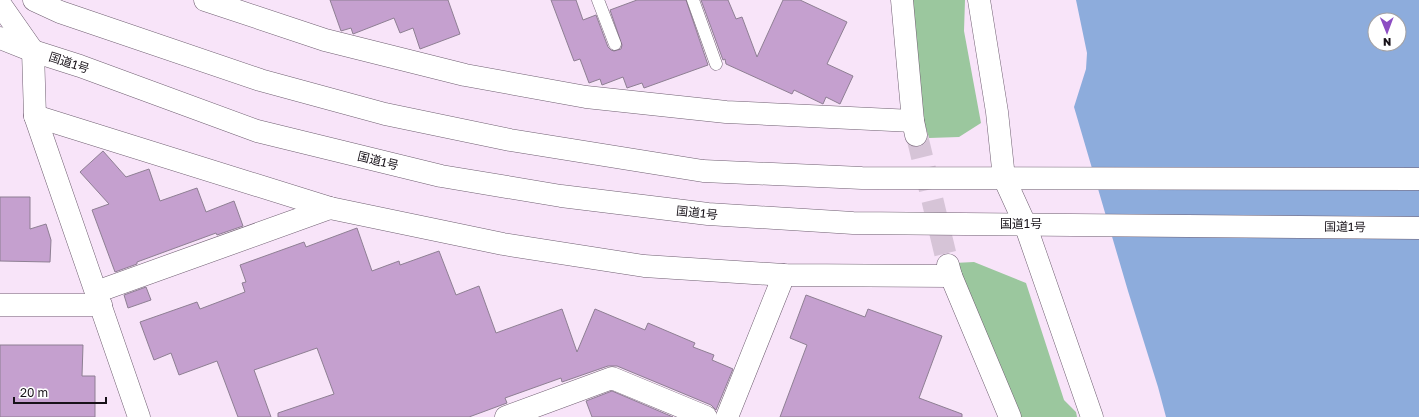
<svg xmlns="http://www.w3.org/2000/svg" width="1419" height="417" font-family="'Golos Text','Noto Sans JP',sans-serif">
	<rect width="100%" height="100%" fill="#f8e4f9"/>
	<g fill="#9bc79e">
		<path d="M 912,0 L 965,0 L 964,31 L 981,123 L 959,137 L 929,138 L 922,115 Z"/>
		<path d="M 974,262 L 1026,283 L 1064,400 L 1076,412 L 1077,417 L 1020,417 L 954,263 Z"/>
	</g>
	<path fill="#8dacdc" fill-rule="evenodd" d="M 1076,0 L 1419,0 L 1419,417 L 1166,417 L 1158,387 L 1128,291 L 1074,107 L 1086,69 L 1087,53 ZM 1375,20 L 1399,20 L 1399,44 L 1375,44 Z"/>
	<g fill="#c5a0cf" stroke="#8e7f93">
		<path d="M 330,0 L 448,0 L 460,34 L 420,49 L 413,28 L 400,33 L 394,18 L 353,34 L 351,28 L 341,31 Z"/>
		<path d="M 551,0 L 576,0 L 583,20 L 596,15 L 608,47 L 611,50 L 614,51 L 621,49 L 622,45 L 610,10 L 637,0 L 686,0 L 708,65 L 644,88 L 642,83 L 627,88 L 623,77 L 602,85 L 600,79 L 589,83 L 580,59 L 574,61 Z"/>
		<path d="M 701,0 L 728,0 L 736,19 L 742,17 L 757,57 L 783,0 L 800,0 L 847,22 L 827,64 L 853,76 L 840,104 L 826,97 L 823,104 L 794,90 L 792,94 L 726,64 L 725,59 L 723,60 Z"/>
		<path d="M 103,151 L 126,177 L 149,169 L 160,201 L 197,188 L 206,212 L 234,201 L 243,226 L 217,235 L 216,233 L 137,262 L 137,264 L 115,272 L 92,210 L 109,204 L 80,172 Z"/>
		<path d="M 0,197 L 30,197 L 30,229 L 46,224 L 51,240 L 50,262 L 0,261 Z"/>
		<path d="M 357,228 L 372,271 L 399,261 L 400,265 L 439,251 L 456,295 L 479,286 L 496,333 L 562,309 L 577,352 L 595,309 L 645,330 L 648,323 L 695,343 L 693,347 L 714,355 L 712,360 L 733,369 L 716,410 L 711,405 L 617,366 L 608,366 L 562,382 L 561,378 L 505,398 L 507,403 L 469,417 L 278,417 L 278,413 L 334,394 L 317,348 L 254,370 L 271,417 L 238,417 L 217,361 L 179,375 L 171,353 L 154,360 L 140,322 L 197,302 L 200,309 L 245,292 L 242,283 L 246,282 L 240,265 L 304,242 L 306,247 Z"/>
		<path d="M 146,287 L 151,300 L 128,308 L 124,295 Z"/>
		<path d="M 806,295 L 865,317 L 868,309 L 942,336 L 919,398 L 962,414 L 962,417 L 780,417 L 807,345 L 790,338 Z"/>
		<path d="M 0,345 L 83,345 L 82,376 L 95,376 L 95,417 L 0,417 Z"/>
		<path d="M 612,391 L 673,417 L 592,417 L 586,401 Z"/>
	</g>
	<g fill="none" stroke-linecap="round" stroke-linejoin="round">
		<path stroke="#d6c4d7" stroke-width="22" stroke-dasharray="22 11" stroke-linecap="butt" d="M 917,136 L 948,265"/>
		<defs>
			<g id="lane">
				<path d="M 598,0 L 615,44"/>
				<path d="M 693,0 L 716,64"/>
			</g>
			<g id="street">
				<path d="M 205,0 L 325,40 L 465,75 L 586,97 L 726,112 L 913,121"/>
				<path d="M 902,0 L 913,121 L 916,135"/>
				<path d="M 979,0 L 997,112 L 1004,178 L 1025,224 L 1092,417"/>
				<path d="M 0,4 L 33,51 L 35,116 L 139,417"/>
				<path d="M 35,116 L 330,208 L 503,244 L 644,266 L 784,275 L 951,276"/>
				<path d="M 948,265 L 951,276 L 1010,417"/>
				<path d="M 96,292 L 330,208"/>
				<path d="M 0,305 L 101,305"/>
				<path d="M 506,417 L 612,378 L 706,417"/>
				<path d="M 727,417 L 784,275"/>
			</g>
			<g id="highway">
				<path d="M 34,0 L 60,12 L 260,80 L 385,114 L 510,140 L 703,171 L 862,178 L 1419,179"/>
				<path d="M 0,38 L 33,51 L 80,66 L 257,131 L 441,176 L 561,196 L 708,214 L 853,223 L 1419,228"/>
			</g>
		</defs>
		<use href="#lane" stroke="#6f5f71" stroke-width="13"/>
		<use href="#street" stroke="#6f5f71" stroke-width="23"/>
		<use href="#highway" stroke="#6f5f71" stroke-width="23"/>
		<use href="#lane" stroke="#fff" stroke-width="12"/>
		<use href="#street" stroke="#fff" stroke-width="22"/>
		<use href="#highway" stroke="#fff" stroke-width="22"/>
	</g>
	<g text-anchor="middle" stroke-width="3" stroke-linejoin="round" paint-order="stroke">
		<g font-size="12" fill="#171118" stroke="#fff">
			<text transform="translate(69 63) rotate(18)" y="4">国道1号</text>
			<text transform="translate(378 161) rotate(14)" y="4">国道1号</text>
			<text transform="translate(697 213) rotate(6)" y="4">国道1号</text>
			<text x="1021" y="228">国道1号</text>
			<text transform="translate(1345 227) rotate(1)" y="4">国道1号</text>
		</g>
	</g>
	<g transform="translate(1387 32) rotate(179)"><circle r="19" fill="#ffffff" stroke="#a2a0a3"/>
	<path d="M0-3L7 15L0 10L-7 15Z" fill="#8c4dc2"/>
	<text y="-6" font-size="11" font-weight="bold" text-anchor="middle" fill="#171118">N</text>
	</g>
	<path d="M14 397v6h92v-6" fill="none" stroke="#171118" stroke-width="2"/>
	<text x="20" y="397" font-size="12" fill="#171118" stroke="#ffffff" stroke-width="3" paint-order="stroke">20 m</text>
</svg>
